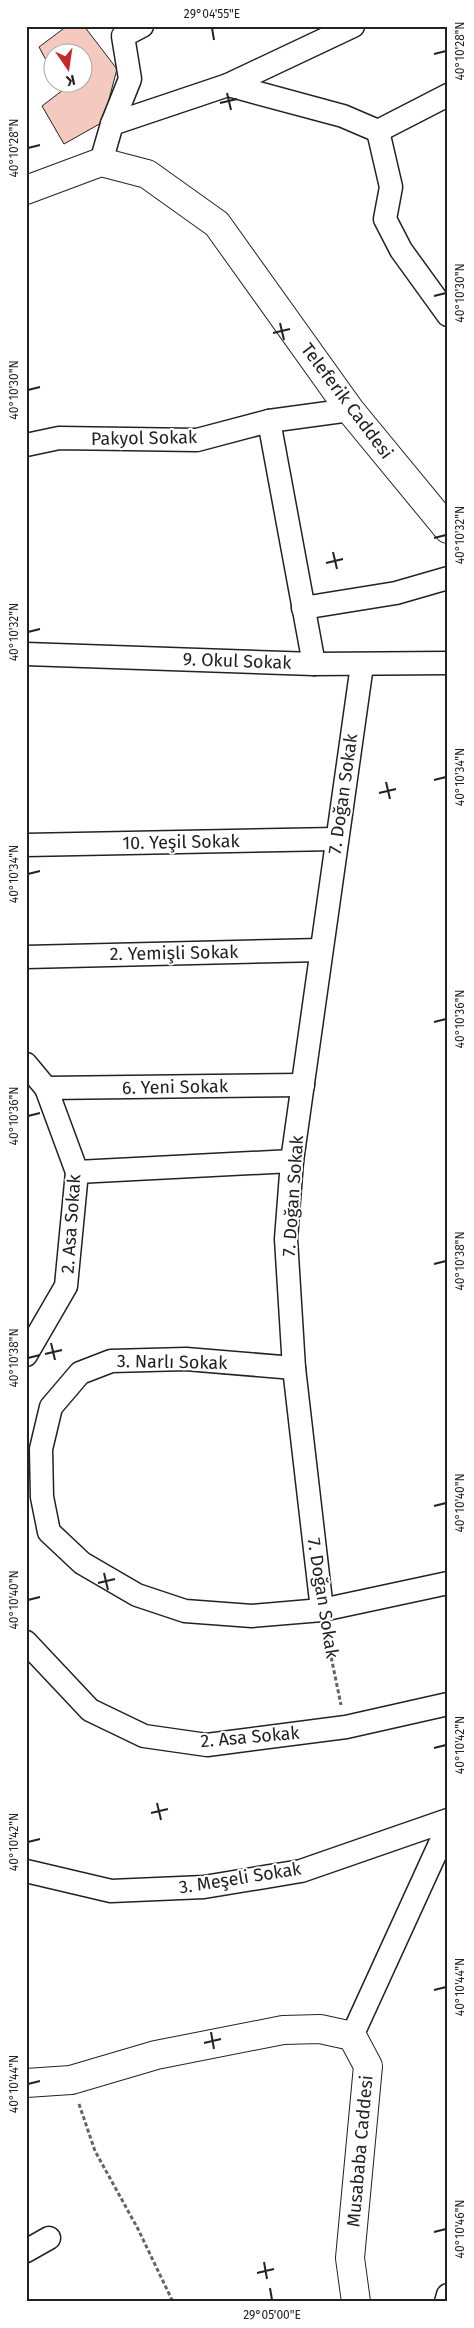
<svg xmlns="http://www.w3.org/2000/svg" width="474" height="2328" font-family="'Fira Sans',sans-serif">
	<rect width="100%" height="100%" fill="#fff"/>
	<path fill="#f3c9c0" stroke="#222" d="M 67,26 L 84,26 L 117,69 L 103,122 L 64,144 L 42,106 L 63,90 L 59,82 L 82,82 L 82,52 L 52,52 L 52,71 L 39,47 Z"/>
	<g fill="none" stroke-linecap="round" stroke-linejoin="round">
		<defs>
			<g id="street">
				<path d="M 228,85 L 353,26"/>
				<path d="M 112,124 L 228,85 L 343,116 L 378,131 L 448,95"/>
				<path d="M 378,131 L 391,187 L 385,219 L 401,250 L 448,315"/>
				<path d="M 101,162 L 112,124 L 130,79 L 123,36 L 142,26"/>
				<path d="M 269,421 L 314,664"/>
				<path d="M 26,445 L 59,438 L 197,440 L 269,421 L 350,410"/>
				<path d="M 303,608 L 396,593 L 448,578"/>
				<path d="M 26,654 L 314,664 L 448,663"/>
				<path d="M 26,845 L 336,839"/>
				<path d="M 26,957 L 321,950"/>
				<path d="M 26,1064 L 46,1088 L 77,1172 L 66,1286 L 26,1355"/>
				<path d="M 46,1088 L 303,1085"/>
				<path d="M 77,1172 L 292,1161"/>
				<path d="M 294,1368 L 186,1359 L 111,1361 L 80,1373 L 51,1407 L 41,1449 L 42,1497 L 49,1532 L 82,1563 L 137,1595 L 185,1611 L 252,1616 L 322,1610 L 448,1583"/>
				<path d="M 322,1610 L 294,1368 L 286,1239 L 292,1161 L 362,665"/>
				<path d="M 26,1642 L 90,1710 L 144,1736 L 207,1745 L 346,1727 L 448,1704"/>
				<path d="M 26,1871 L 111,1891 L 204,1887 L 301,1871 L 448,1820"/>
				<path d="M 352,2036 L 448,1826"/>
				<path d="M 26,2251 L 49,2238"/>
				<path d="M 446,2302 L 448,2295"/>
			</g>
			<g id="secondary">
				<path d="M 26,190 L 101,162 L 147,174 L 217,224 L 350,410 L 448,529"/>
				<path d="M 26,2083 L 71,2080 L 156,2055 L 283,2030 L 320,2029 L 352,2036 L 368,2066 L 350,2258 L 356,2302"/>
			</g>
		</defs>
		<use href="#street" stroke="#222" stroke-width="25"/>
		<use href="#secondary" stroke="#222" stroke-width="30"/>
		<g stroke="#646464" stroke-width="3" stroke-dasharray="4 2.5" stroke-linecap="butt">
			<path d="M 326,1632 L 341,1705"/>
			<path d="M 79,2104 L 95,2151 L 138,2229 L 173,2302"/>
		</g>
		<use href="#street" stroke="#fff" stroke-width="22"/>
		<use href="#secondary" stroke="#fff" stroke-width="28"/>
	</g>
	<path fill="none" stroke="#222" stroke-width="2" d="M 212,28 L 214,40M 434,54 L 446,51M 227,93 L 231,110M 220,103 L 237,99M 28,148 L 40,145M 434,296 L 446,293M 280,323 L 284,340M 273,333 L 290,329M 28,390 L 40,387M 434,538 L 446,535M 333,552 L 337,569M 326,563 L 343,559M 28,632 L 40,629M 434,780 L 446,777M 386,782 L 390,799M 379,793 L 396,789M 28,874 L 40,871M 434,1022 L 446,1019M 28,1116 L 40,1113M 434,1264 L 446,1261M 51,1343 L 55,1360M 45,1354 L 62,1350M 28,1358 L 40,1355M 434,1506 L 446,1503M 104,1573 L 108,1590M 98,1583 L 115,1579M 28,1600 L 40,1597M 434,1748 L 446,1745M 157,1803 L 161,1820M 151,1813 L 168,1809M 28,1842 L 40,1839M 434,1990 L 446,1987M 211,2032 L 214,2049M 204,2043 L 221,2039M 28,2084 L 40,2081M 434,2232 L 446,2229M 264,2262 L 267,2279M 257,2273 L 274,2269M 270,2288 L 272,2300"/>
	<g text-anchor="middle" stroke-width="4" stroke-linejoin="round" paint-order="stroke">
		<g font-size="18" fill="#222" stroke="#fff">
			<text transform="translate(347 401) rotate(53)" y="6">Teleferik Caddesi</text>
			<text transform="translate(144 438) rotate(-1)" y="6">Pakyol Sokak</text>
			<text transform="translate(237 661) rotate(2)" y="6">9. Okul Sokak</text>
			<text transform="translate(343 794) rotate(-82)" y="6">7. Doğan Sokak</text>
			<text transform="translate(181 842) rotate(-1)" y="6">10. Yeşil Sokak</text>
			<text transform="translate(174 953) rotate(-1)" y="6">2. Yemişli Sokak</text>
			<text transform="translate(175 1087) rotate(-1)" y="6">6. Yeni Sokak</text>
			<text transform="translate(293 1196) rotate(-86)" y="6">7. Doğan Sokak</text>
			<text transform="translate(71 1224) rotate(-86)" y="6">2. Asa Sokak</text>
			<text transform="translate(172 1362) rotate(1)" y="6">3. Narlı Sokak</text>
			<text transform="translate(323 1598) rotate(81)" y="6">7. Doğan Sokak</text>
			<text transform="translate(250 1737) rotate(-5)" y="6">2. Asa Sokak</text>
			<text transform="translate(240 1878) rotate(-9)" y="6">3. Meşeli Sokak</text>
			<text transform="translate(360 2151) rotate(-85)" y="6">Musababa Caddesi</text>
		</g>
	</g>
	<rect width="474" height="2328" fill="none" stroke="#ffffff" stroke-width="55"/>
	<g transform="translate(68 68) rotate(167)"><circle r="24" fill="#ffffff" stroke="#a7a7a7"/>
	<path d="M0-4L9 19L0 12L-9 19Z" fill="#c62828"/>
	<text y="-8" font-size="14" font-weight="bold" text-anchor="middle" fill="#222222">K</text>
	</g>
	<rect x="28" y="28" width="418" height="2272" fill="none" stroke="#222" stroke-width="2"/>
	<g font-size="12" text-anchor="middle" fill="#222">
		<text x="212" y="18">29°04'55"E</text>
		<text transform="translate(460 51) rotate(-90)" y="4">40°10'28"N</text>
		<text transform="translate(14 148) rotate(-90)" y="4">40°10'28"N</text>
		<text transform="translate(460 293) rotate(-90)" y="4">40°10'30"N</text>
		<text transform="translate(14 390) rotate(-90)" y="4">40°10'30"N</text>
		<text transform="translate(460 535) rotate(-90)" y="4">40°10'32"N</text>
		<text transform="translate(14 632) rotate(-90)" y="4">40°10'32"N</text>
		<text transform="translate(460 777) rotate(-90)" y="4">40°10'34"N</text>
		<text transform="translate(14 874) rotate(-90)" y="4">40°10'34"N</text>
		<text transform="translate(460 1019) rotate(-90)" y="4">40°10'36"N</text>
		<text transform="translate(14 1116) rotate(-90)" y="4">40°10'36"N</text>
		<text transform="translate(460 1261) rotate(-90)" y="4">40°10'38"N</text>
		<text transform="translate(14 1358) rotate(-90)" y="4">40°10'38"N</text>
		<text transform="translate(460 1503) rotate(-90)" y="4">40°10'40"N</text>
		<text transform="translate(14 1600) rotate(-90)" y="4">40°10'40"N</text>
		<text transform="translate(460 1745) rotate(-90)" y="4">40°10'42"N</text>
		<text transform="translate(14 1842) rotate(-90)" y="4">40°10'42"N</text>
		<text transform="translate(460 1987) rotate(-90)" y="4">40°10'44"N</text>
		<text transform="translate(14 2084) rotate(-90)" y="4">40°10'44"N</text>
		<text transform="translate(460 2229) rotate(-90)" y="4">40°10'46"N</text>
		<text x="272" y="2319">29°05'00"E</text>
	</g>
</svg>
